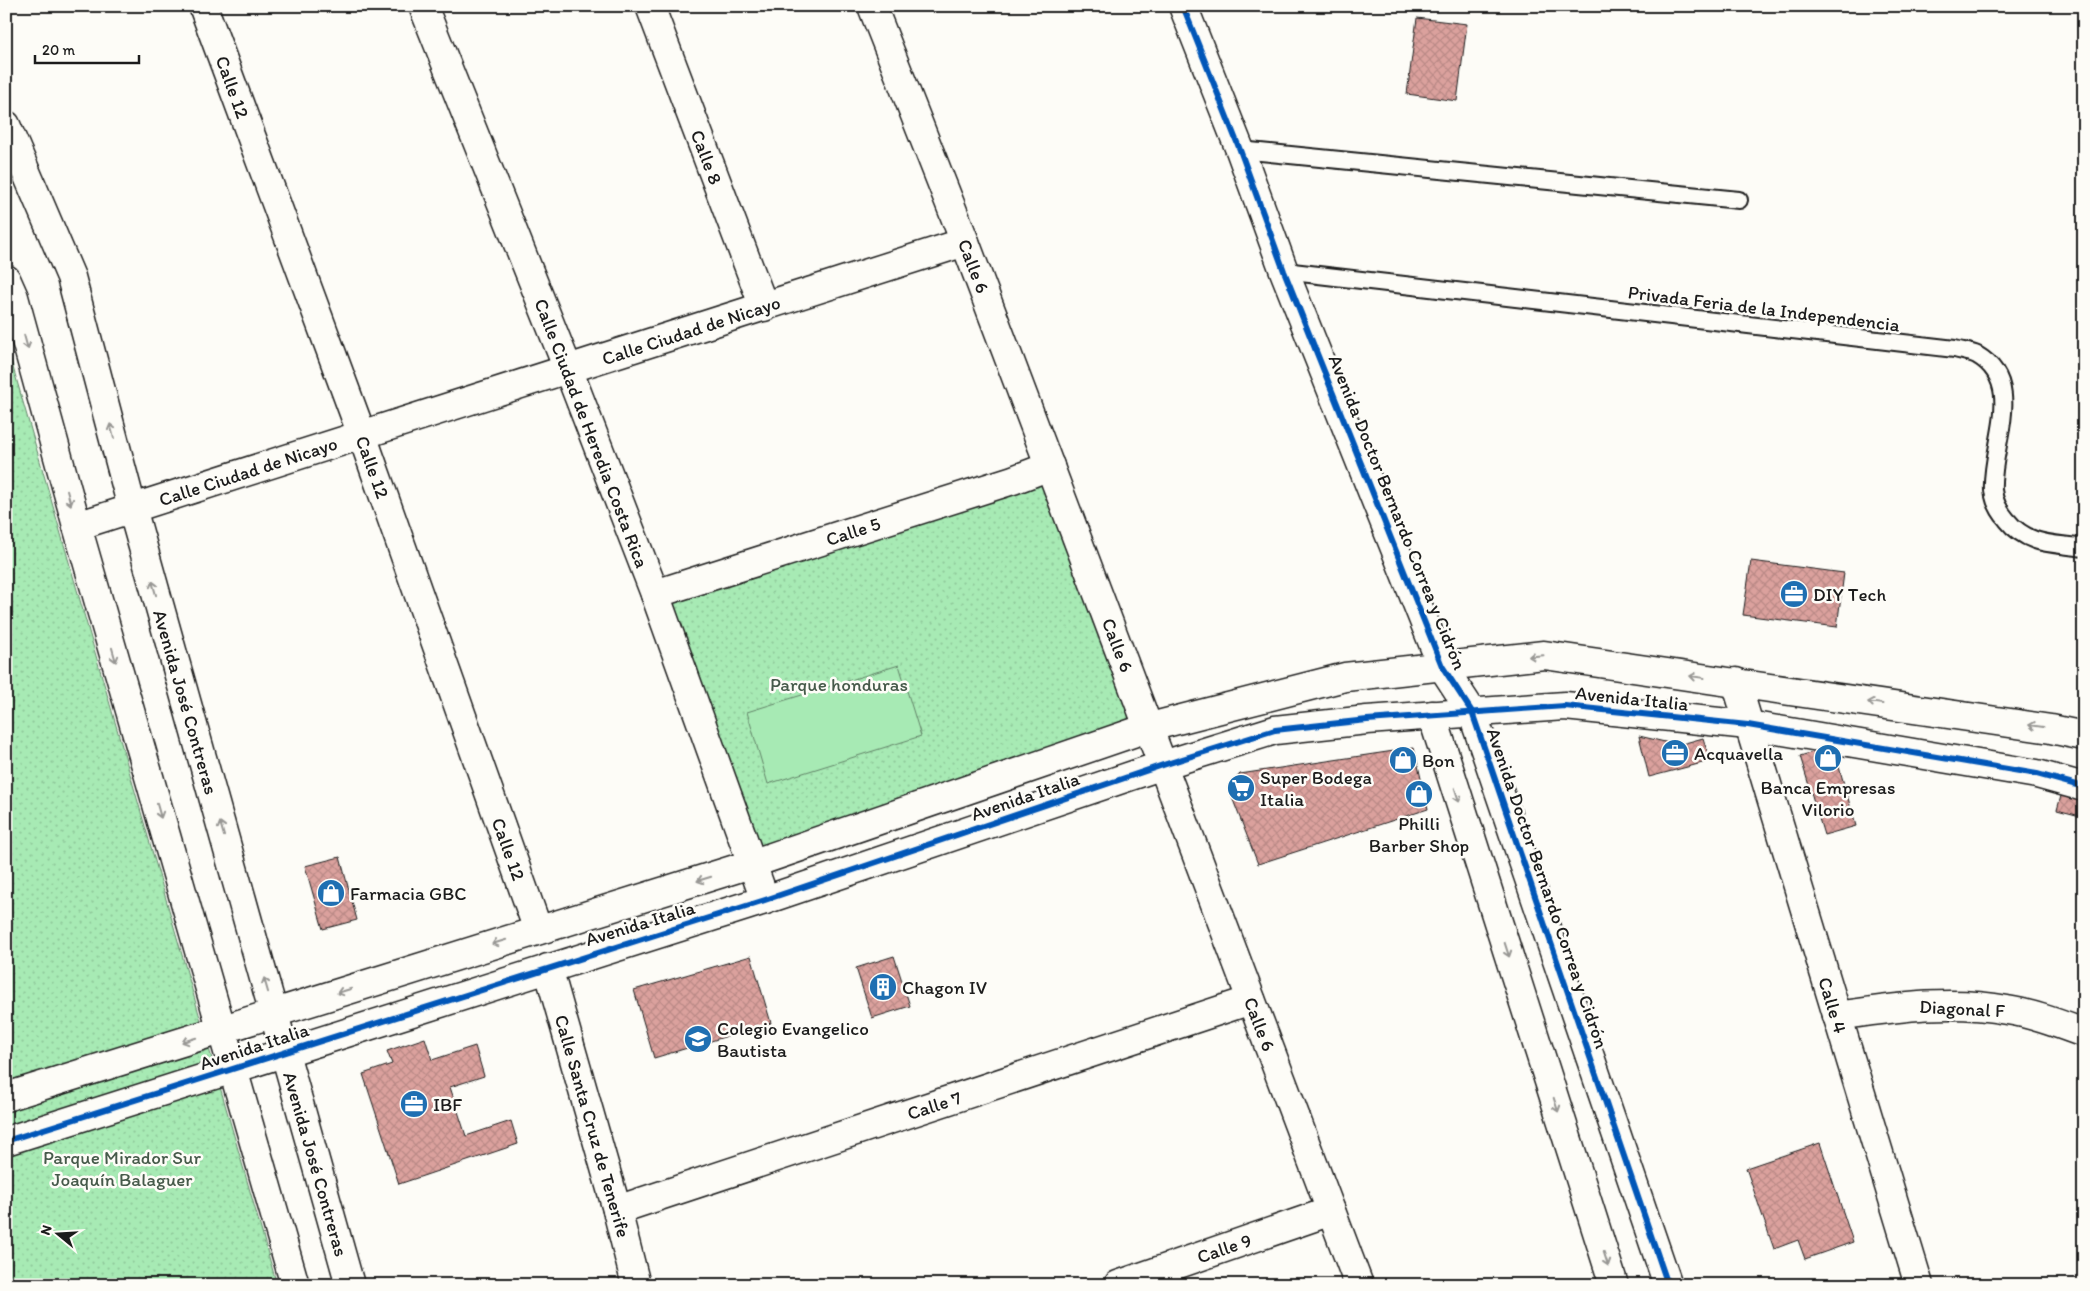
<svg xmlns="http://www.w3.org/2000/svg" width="2090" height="1291" font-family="Itim,sans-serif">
	<defs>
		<pattern id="grass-dots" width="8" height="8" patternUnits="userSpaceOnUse" patternTransform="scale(1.25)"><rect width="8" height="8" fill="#a7eab4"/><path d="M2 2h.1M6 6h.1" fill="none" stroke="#8fc89a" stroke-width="1.8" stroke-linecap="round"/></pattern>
		<pattern id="building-cross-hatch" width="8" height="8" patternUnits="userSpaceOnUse" patternTransform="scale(1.25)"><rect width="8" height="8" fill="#dba19d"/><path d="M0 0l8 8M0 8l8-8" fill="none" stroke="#bb8a87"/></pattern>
	</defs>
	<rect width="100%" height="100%" fill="#fdfcf7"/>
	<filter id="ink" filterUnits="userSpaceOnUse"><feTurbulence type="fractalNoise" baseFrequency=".02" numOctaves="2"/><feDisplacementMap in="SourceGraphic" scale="10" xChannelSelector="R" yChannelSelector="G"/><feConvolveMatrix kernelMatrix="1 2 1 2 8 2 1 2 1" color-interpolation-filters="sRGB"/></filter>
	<g filter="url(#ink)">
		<g fill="url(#grass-dots)" stroke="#628368">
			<path d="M 6,343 L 277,1285 L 6,1285 Z"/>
			<path d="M 1050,466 L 1150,727 L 751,864 L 655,594 Z"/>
		</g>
		<path fill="#a7eab4" stroke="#628368" d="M 899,665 L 921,736 L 768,784 L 747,712 Z"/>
		<g fill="url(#building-cross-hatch)" stroke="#1c1c1c">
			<path d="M 1417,18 L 1467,24 L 1457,101 L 1407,94 Z"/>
			<path d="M 1751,561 L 1844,573 L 1837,627 L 1743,615 Z"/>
			<path d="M 1639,736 L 1678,745 L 1703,738 L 1710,761 L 1649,777 Z"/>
			<path d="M 1833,746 L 1856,826 L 1824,835 L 1800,756 Z"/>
			<path d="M 1414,748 L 1428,809 L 1258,864 L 1228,787 L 1240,774 Z"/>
			<path d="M 2063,789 L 2084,794 L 2084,817 L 2057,810 Z"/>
			<path d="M 340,857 L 357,920 L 323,929 L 305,866 Z"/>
			<path d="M 751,956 L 771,1023 L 654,1058 L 634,990 Z"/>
			<path d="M 894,956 L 910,1006 L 872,1018 L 856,968 Z"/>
			<path d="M 425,1038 L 432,1060 L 475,1046 L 484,1076 L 450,1087 L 466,1136 L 511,1121 L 518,1144 L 399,1184 L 363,1074 L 392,1064 L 387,1051 Z"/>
			<path d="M 1820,1143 L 1853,1242 L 1805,1259 L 1798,1240 L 1774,1249 L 1746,1168 Z"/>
		</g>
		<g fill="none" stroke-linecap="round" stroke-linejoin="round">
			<defs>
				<g id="lane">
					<path d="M 1240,150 L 1739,200"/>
					<path d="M 1284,271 L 1955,349 C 1962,351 1971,352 1977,355 C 2027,384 1990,446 1993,490 C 1994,501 2000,512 2007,520 C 2014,529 2024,536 2035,540 C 2049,545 2068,545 2084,548"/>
				</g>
				<g id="street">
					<path d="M 203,6 L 362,435 L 538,930"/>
					<path d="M 423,6 L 568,369 L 655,594 L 765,900"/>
					<path d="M 650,6 L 764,307"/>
					<path d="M 872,6 L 965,242 L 1359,1285"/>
					<path d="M 77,526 L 965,242"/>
					<path d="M 655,594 L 1013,480 L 1050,466"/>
					<path d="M 1736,682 L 1919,1285"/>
					<path d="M 1472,712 L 1668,1285"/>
					<path d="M 1432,715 L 1614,1285"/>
					<path d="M 548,968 L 617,1210 L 636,1285"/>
					<path d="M 1837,1016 C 1894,1008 1950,999 2007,1010 C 2033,1014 2059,1024 2084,1033"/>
					<path d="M 617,1210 L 1251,1000"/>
					<path d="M 1118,1285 L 1331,1211"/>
				</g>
				<g id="secondary">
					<path d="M 1183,6 L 1240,150 L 1284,271 L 1442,666 L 1472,712"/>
					<path d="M 6,125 L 71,277 L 132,508 L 350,1285"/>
					<path d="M 6,279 L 14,297 L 77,526 L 295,1285"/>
					<path d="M 6,1097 L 751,864 L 1150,727 L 1345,677 L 1544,655 L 2051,729 L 2084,736"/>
					<path d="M 6,1141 L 765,900 L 1163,765 L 1275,730 L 1367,720 L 1565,706 L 1748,725 L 2037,774 L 2084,787"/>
				</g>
			</defs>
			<use href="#lane" stroke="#1c1c1c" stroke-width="20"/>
			<use href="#street" stroke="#1c1c1c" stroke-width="31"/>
			<use href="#secondary" stroke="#1c1c1c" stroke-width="31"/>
			<use href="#lane" stroke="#fdfcf7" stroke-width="16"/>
			<use href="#street" stroke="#fdfcf7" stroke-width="28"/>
			<use href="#secondary" stroke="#fdfcf7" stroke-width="28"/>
			<defs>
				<g id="cycleway">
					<path d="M 1183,6 L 1240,150 L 1284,271 L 1442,666 L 1472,712 L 1668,1285"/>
					<path d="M 6,1141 L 765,900 L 1163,765 L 1275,730 L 1367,720 L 1565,706 L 1748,725 L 2037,774 L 2084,787"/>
				</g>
			</defs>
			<use href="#cycleway" stroke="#fdfcf7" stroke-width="9"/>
			<use href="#cycleway" stroke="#0057b8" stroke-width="6"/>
		</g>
		<defs><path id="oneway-shaft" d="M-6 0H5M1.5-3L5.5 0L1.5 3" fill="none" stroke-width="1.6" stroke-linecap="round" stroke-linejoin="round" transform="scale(1.25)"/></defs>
		<g stroke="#989794">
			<use href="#oneway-shaft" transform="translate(26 342) rotate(75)"/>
			<use href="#oneway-shaft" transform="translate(112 431) rotate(-105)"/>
			<use href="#oneway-shaft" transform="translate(69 498) rotate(75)"/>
			<use href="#oneway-shaft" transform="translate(154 588) rotate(-106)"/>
			<use href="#oneway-shaft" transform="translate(114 655) rotate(74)"/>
			<use href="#oneway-shaft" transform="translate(1536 656) rotate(175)"/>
			<use href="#oneway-shaft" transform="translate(1697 677) rotate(-172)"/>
			<use href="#oneway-shaft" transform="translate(1875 703) rotate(-172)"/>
			<use href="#oneway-shaft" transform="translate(2036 726) rotate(-172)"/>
			<use href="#oneway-shaft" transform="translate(1457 795) rotate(72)"/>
			<use href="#oneway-shaft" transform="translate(159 811) rotate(74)"/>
			<use href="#oneway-shaft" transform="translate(222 829) rotate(-106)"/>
			<use href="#oneway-shaft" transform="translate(704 879) rotate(163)"/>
			<use href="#oneway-shaft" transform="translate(499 942) rotate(163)"/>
			<use href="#oneway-shaft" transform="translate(1507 950) rotate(72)"/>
			<use href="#oneway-shaft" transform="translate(266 985) rotate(-106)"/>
			<use href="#oneway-shaft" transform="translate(344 991) rotate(163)"/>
			<use href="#oneway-shaft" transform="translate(189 1040) rotate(163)"/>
			<use href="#oneway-shaft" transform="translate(1556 1105) rotate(72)"/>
			<use href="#oneway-shaft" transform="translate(1606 1259) rotate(72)"/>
		</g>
	</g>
	<defs>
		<symbol id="office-disc" viewBox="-11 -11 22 22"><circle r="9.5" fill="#1f6fb2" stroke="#fdfcf7"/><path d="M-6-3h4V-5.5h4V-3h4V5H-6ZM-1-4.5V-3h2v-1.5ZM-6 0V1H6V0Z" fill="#fff"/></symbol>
		<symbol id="shop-disc" viewBox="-11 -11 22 22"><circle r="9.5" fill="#1f6fb2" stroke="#fdfcf7"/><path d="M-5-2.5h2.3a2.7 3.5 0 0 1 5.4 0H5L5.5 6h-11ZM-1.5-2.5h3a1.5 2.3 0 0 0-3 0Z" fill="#fff"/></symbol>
		<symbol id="supermarket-disc" viewBox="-11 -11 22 22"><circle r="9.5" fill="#1f6fb2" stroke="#fdfcf7"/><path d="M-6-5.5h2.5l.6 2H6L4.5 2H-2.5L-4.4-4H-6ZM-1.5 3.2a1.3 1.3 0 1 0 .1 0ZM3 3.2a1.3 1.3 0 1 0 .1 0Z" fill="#fff"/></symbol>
		<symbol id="building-disc" viewBox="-11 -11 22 22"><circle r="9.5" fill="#1f6fb2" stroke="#fdfcf7"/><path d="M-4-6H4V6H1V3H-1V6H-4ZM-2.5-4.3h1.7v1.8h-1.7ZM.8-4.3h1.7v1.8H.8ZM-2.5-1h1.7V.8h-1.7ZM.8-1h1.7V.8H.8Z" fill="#fff"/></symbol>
		<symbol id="school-disc" viewBox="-11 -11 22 22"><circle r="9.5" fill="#1f6fb2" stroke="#fdfcf7"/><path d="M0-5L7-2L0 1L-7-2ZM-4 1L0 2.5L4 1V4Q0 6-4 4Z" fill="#fff"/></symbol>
	</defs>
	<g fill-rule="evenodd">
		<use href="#office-disc" x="1778" y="578" width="32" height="32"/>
		<use href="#office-disc" x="1659" y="737" width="32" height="32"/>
		<use href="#shop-disc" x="1812" y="742" width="32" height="32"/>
		<use href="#shop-disc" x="1387" y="744" width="32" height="32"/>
		<use href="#supermarket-disc" x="1225" y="772" width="32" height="32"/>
		<use href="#shop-disc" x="1403" y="778" width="32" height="32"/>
		<use href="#shop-disc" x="315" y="877" width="32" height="32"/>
		<use href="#building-disc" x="867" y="971" width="32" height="32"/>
		<use href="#school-disc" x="682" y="1023" width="32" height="32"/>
		<use href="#office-disc" x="398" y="1088" width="32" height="32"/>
	</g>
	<g text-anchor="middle" stroke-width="5" stroke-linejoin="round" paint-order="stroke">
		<g font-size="19" fill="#1c1c1c" stroke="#fdfcf7">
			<text transform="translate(233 87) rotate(70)" y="7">Calle 12</text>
			<text transform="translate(707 157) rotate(69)" y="7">Calle 8</text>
			<text transform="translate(974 266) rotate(69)" y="7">Calle 6</text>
			<text transform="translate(1764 308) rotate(7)" y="7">Privada Feria de la Independencia</text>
			<text transform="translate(691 330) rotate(-18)" y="7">Calle Ciudad de Nicayo</text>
			<text transform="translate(592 433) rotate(69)" y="7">Calle Ciudad de Heredia Costa Rica</text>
			<text transform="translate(373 467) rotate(70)" y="7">Calle 12</text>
			<text transform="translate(248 471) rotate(-18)" y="7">Calle Ciudad de Nicayo</text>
			<text transform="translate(1398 512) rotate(68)" y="7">Avenida Doctor Bernardo Correa y Cidrón</text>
			<text transform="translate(853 531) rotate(-18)" y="7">Calle 5</text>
			<text transform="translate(1118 645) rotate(69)" y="7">Calle 6</text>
			<text transform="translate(1632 698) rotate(6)" y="7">Avenida Italia</text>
			<text transform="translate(186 702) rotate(74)" y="7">Avenida José Contreras</text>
			<text transform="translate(1025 796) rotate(-19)" y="7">Avenida Italia</text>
			<text transform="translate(509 849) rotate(70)" y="7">Calle 12</text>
			<text transform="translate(1548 888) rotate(71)" y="7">Avenida Doctor Bernardo Correa y Cidrón</text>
			<text transform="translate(640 923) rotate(-17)" y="7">Avenida Italia</text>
			<text transform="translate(1833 1005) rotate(73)" y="7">Calle 4</text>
			<text transform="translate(1962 1008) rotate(3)" y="7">Diagonal F</text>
			<text transform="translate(1260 1024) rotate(69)" y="7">Calle 6</text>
			<text transform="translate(254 1046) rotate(-18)" y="7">Avenida Italia</text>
			<text transform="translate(934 1105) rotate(-18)" y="7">Calle 7</text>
			<text transform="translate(593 1126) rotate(74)" y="7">Calle Santa Cruz de Tenerife</text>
			<text transform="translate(316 1164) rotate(74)" y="7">Avenida José Contreras</text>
			<text transform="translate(1224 1248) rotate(-19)" y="7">Calle 9</text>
		</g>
		<g font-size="19" fill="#1c1c1c" stroke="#fdfcf7" text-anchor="start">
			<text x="1813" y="601">DIY Tech</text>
			<text x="1694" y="760">Acquavella</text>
			<text x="1422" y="767">Bon</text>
			<text x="1260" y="784">Super Bodega<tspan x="1260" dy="22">Italia</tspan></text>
			<text x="1828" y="794" text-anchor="middle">Banca Empresas<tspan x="1828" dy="22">Vilorio</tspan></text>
			<text x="1419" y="830" text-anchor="middle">Philli<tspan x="1419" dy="22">Barber Shop</tspan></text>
			<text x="350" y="900">Farmacia GBC</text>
			<text x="902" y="994">Chagon IV</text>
			<text x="717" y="1035">Colegio Evangelico<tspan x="717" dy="22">Bautista</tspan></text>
			<text x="433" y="1111">IBF</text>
		</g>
		<g font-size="19" fill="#465a4a" stroke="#fdfcf7">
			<text x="839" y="691">Parque honduras</text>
			<text x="122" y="1164">Parque Mirador Sur<tspan x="122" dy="22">Joaquín Balaguer</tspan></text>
		</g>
	</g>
	<rect width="2090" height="1291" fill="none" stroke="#fdfcf7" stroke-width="25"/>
	<rect x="12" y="12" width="2065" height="1266" fill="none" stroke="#1c1c1c" stroke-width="2" filter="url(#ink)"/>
	<g transform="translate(58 1234) rotate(288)" stroke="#fdfcf7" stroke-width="4" paint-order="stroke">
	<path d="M0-4L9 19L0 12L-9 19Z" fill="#1c1c1c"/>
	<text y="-8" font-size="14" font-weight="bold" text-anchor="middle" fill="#1c1c1c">N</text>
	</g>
	<path d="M35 55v8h104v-8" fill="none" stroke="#1c1c1c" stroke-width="2.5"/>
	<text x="42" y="55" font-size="15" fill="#1c1c1c" stroke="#fdfcf7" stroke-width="4" paint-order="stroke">20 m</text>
</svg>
